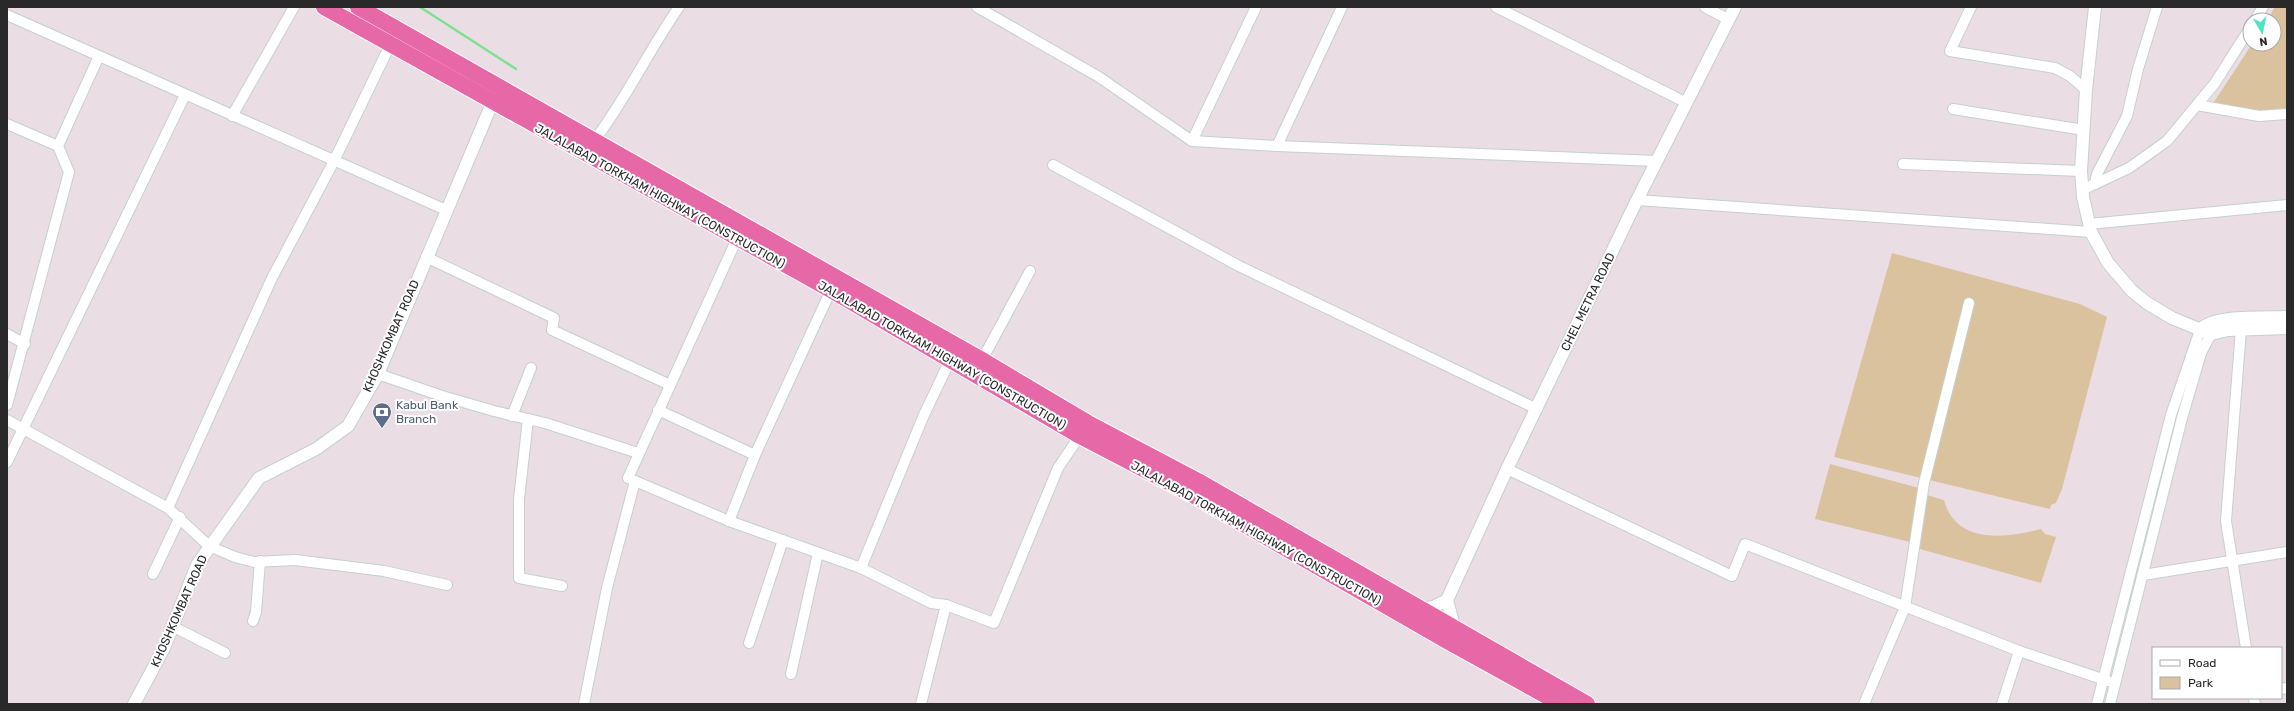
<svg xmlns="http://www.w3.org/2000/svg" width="2294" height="711" font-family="Rubik,sans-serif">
	<rect width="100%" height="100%" fill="#eadde3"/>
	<g fill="#dbc29f">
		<path d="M 2275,7 L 2287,7 L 2287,109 L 2260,113 L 2212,105 L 2252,44 L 2274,44 L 2274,20 L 2267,20 Z"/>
		<path d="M 1892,253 L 2080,304 L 2107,317 L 2062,489 L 2056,503 L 2051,505 L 2050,509 L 1834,457 Z"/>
		<path d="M 1830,464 L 1919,488 L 1910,542 L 1815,519 Z"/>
		<path d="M 1927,495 L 1944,500 C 1956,545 2006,538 2041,529 L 2045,534 L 2056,537 L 2041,583 L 1920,549 Z"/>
	</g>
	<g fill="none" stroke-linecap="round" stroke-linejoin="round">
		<path stroke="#7be18e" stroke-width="2.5" d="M 420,7 L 516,69"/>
		<defs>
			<g id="minor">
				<path d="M 977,7 L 1099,77 L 1192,141 L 1277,146 L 1657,161"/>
				<path d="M 1496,7 L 1685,102"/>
				<path d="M 1705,7 L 1729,20"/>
				<path d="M 1971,7 L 1950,51 L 2055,68 L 2070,76 L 2086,90"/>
				<path d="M 7,15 L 446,210"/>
				<path d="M 2255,20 L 2263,7"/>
				<path d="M 2197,105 L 2259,116 L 2287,114"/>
				<path d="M 1953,109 L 2084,130"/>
				<path d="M 232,116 L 294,7"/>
				<path d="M 7,124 L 58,146"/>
				<path d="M 594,141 C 626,99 649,50 679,7"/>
				<path d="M 1192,141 L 1256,7"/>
				<path d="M 1277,146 L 1342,7"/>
				<path d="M 1903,164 L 2081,171"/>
				<path d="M 1053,165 L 1239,266 L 1537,409"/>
				<path d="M 2095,184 L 2097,174 L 2127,116 L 2138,69 L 2157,7"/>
				<path d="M 2082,190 L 2129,168 L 2167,141 L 2215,83 L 2250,28"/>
				<path d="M 1637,200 L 2091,232"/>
				<path d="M 2089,224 L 2287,205"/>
				<path d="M 740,232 L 628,478 L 729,521 L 861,568 L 931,603 L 946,605 L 994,623 L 1058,468 L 1083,431"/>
				<path d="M 426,257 L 554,318 L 552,330 L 670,385"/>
				<path d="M 2241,329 L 2226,521 L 2246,648"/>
				<path d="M 7,334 L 25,344"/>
				<path d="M 982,360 L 1030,271"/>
				<path d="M 378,374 L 442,396 L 494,411 L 545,423 L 638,453"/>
				<path d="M 7,405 L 69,172 L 58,146 L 99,56"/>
				<path d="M 658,410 L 755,455"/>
				<path d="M 512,416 L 531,368"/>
				<path d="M 528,419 L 519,499 L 519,578 L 562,586"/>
				<path d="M 7,420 L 168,508 L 209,546 L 235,557 L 254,562 L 295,560 L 384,571 L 447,585"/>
				<path d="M 7,462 L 185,95"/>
				<path d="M 1507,469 L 1732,576 L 1745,544 L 2019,651"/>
				<path d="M 168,508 L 272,278 L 334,161 L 393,39"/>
				<path d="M 729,521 L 755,455 L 831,290 L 835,287"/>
				<path d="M 861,568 L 923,417 L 952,356"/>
				<path d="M 153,574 L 180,517"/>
				<path d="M 2143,575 L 2287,552"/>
				<path d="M 253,621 L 256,612 L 260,561"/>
				<path d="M 172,626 L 225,653"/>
				<path d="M 749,643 L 783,540"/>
				<path d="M 791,674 L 818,553"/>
				<path d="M 2281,689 L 2287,688"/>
				<path d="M 2254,698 L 2255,704"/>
				<path d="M 584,704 L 607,588 L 635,481"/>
				<path d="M 921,704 L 946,605"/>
				<path d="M 1864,704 L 1905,607 L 1924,483 L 1969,303"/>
				<path d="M 2002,704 L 2019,651 L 2108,681"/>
				<path d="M 2097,704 L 2171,415 L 2200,330"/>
				<path d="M 2110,704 L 2182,418 L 2201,353 L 2211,334"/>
			</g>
			<g id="tertiary">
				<path d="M 2095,7 L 2086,90 L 2081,171 L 2083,197 L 2091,232 L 2108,263 L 2132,291 L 2147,303 L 2172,318 L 2211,334 L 2228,330 L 2287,328"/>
				<path d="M 2200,330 C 2214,314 2266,318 2287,317"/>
				<path d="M 1447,600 L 1507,469 L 1637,200 L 1735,7"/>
				<path d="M 1447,600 L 1455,630"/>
				<path d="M 1420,609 L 1433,607 L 1447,600"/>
				<path d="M 134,704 L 164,648 L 197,565 L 259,478 L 316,449 L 348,426 L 378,374 L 496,94"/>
			</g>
			<g id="trunk">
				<path d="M 324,7 L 831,290 L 1080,436 L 1193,495 L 1449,642 L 1561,704"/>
				<path d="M 358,7 L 982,360 L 1088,423 L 1198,481 L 1587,704"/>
			</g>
		</defs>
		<use href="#minor" stroke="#c4d1cf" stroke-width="12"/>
		<use href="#tertiary" stroke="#c4d1cf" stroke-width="14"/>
		<use href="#trunk" stroke="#fff" stroke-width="18"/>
		<use href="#minor" stroke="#fff" stroke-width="10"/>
		<use href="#tertiary" stroke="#fff" stroke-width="12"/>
		<use href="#trunk" stroke="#e668a6" stroke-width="16"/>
	</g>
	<defs>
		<symbol id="bank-pin" viewBox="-11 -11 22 30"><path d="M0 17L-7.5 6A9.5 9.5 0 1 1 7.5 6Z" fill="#5c6f8a" stroke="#fff"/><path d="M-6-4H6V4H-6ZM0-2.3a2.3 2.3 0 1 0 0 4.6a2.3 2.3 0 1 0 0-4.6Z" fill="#fff"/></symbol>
	</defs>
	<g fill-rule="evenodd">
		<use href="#bank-pin" x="371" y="401" width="22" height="30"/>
	</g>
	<g text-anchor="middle" stroke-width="4" stroke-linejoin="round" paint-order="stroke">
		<g font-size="12" fill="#292929" stroke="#fff">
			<text transform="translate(660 196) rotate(29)" y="4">JALALABAD TORKHAM HIGHWAY (CONSTRUCTION)</text>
			<text transform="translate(1588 302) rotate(-64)" y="4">CHEL METRA ROAD</text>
			<text transform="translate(391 336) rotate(-66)" y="4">KHOSHKOMBAT ROAD</text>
			<text transform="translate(942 355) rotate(30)" y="4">JALALABAD TORKHAM HIGHWAY (CONSTRUCTION)</text>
			<text transform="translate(1256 533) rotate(29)" y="4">JALALABAD TORKHAM HIGHWAY (CONSTRUCTION)</text>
			<text transform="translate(179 611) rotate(-66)" y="4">KHOSHKOMBAT ROAD</text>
		</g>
		<g font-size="12" fill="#4e5e75" stroke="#fff" text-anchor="start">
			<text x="396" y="409">Kabul Bank<tspan x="396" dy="14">Branch</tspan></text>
		</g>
	</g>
	<rect width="2294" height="711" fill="none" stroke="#292929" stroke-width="16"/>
	<rect x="2152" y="647" width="130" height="52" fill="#ffffff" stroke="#a9a9a9"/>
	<rect x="2160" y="660" width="20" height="6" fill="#ffffff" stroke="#a9a9a9"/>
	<text x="2188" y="667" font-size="12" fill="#292929">Road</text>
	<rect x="2160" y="677" width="20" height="12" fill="#dbc29f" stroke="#a9a9a9"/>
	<text x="2188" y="687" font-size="12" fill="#292929">Park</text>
	<g transform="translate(2262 32) rotate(171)"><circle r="19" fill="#ffffff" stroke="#a9a9a9"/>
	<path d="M0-3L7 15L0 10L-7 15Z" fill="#4ee6be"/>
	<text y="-6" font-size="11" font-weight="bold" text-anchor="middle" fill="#292929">N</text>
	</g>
</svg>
